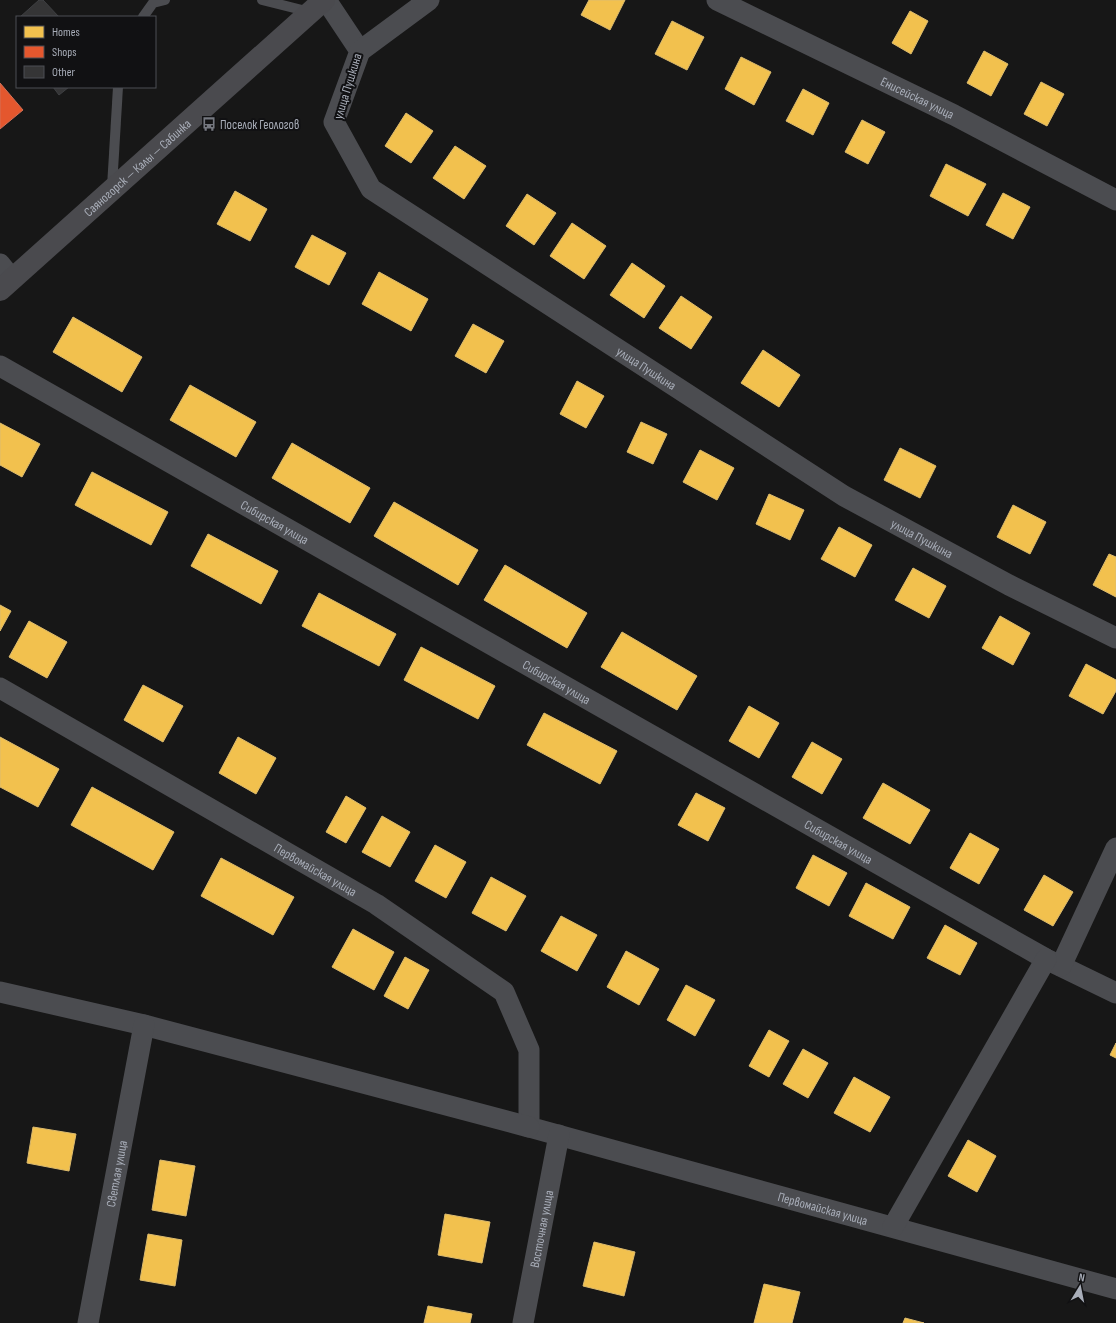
<svg xmlns="http://www.w3.org/2000/svg" width="1116" height="1323" font-family="'Sofia Sans Condensed',sans-serif">
	<rect width="100%" height="100%" fill="#171717"/>
	<g fill="#f2c14e" stroke="#dcbb6e">
		<path d="M 589,0 L 625,0 L 610,30 L 581,15 Z"/>
		<path d="M 910,11 L 928,21 L 911,54 L 892,43 Z"/>
		<path d="M 672,21 L 704,37 L 687,70 L 655,54 Z"/>
		<path d="M 984,51 L 1008,64 L 991,96 L 967,83 Z"/>
		<path d="M 741,57 L 771,72 L 754,105 L 725,89 Z"/>
		<path d="M 1041,82 L 1064,94 L 1047,126 L 1024,114 Z"/>
		<path d="M 803,89 L 829,103 L 813,135 L 786,121 Z"/>
		<path d="M 406,113 L 433,131 L 411,163 L 385,146 Z"/>
		<path d="M 862,120 L 885,132 L 868,164 L 845,152 Z"/>
		<path d="M 455,146 L 486,166 L 464,199 L 433,178 Z"/>
		<path d="M 946,164 L 986,184 L 968,216 L 930,196 Z"/>
		<path d="M 235,191 L 267,209 L 250,241 L 217,224 Z"/>
		<path d="M 1003,193 L 1030,207 L 1013,239 L 986,225 Z"/>
		<path d="M 527,194 L 556,213 L 534,245 L 506,226 Z"/>
		<path d="M 572,223 L 606,246 L 584,279 L 550,256 Z"/>
		<path d="M 312,235 L 346,253 L 329,285 L 295,267 Z"/>
		<path d="M 632,263 L 665,286 L 644,318 L 610,295 Z"/>
		<path d="M 379,272 L 428,299 L 411,331 L 362,304 Z"/>
		<path d="M 681,296 L 712,317 L 691,349 L 659,328 Z"/>
		<path d="M 73,317 L 142,357 L 122,392 L 53,352 Z"/>
		<path d="M 473,324 L 504,341 L 486,373 L 455,356 Z"/>
		<path d="M 763,350 L 800,375 L 779,407 L 741,383 Z"/>
		<path d="M 577,381 L 604,396 L 586,428 L 560,414 Z"/>
		<path d="M 190,385 L 256,422 L 236,457 L 170,420 Z"/>
		<path d="M 641,422 L 667,434 L 653,464 L 627,452 Z"/>
		<path d="M 0,423 L 40,444 L 22,477 L 0,465 Z"/>
		<path d="M 292,443 L 370,488 L 350,523 L 272,478 Z"/>
		<path d="M 900,448 L 936,466 L 920,498 L 884,480 Z"/>
		<path d="M 700,450 L 734,468 L 717,500 L 683,482 Z"/>
		<path d="M 92,472 L 168,512 L 151,545 L 75,505 Z"/>
		<path d="M 769,494 L 804,510 L 790,540 L 756,524 Z"/>
		<path d="M 394,502 L 478,550 L 458,585 L 374,536 Z"/>
		<path d="M 1013,505 L 1046,522 L 1030,554 L 997,537 Z"/>
		<path d="M 839,527 L 872,545 L 855,577 L 821,559 Z"/>
		<path d="M 208,534 L 278,571 L 261,604 L 191,566 Z"/>
		<path d="M 1109,554 L 1116,557 L 1116,597 L 1093,585 Z"/>
		<path d="M 505,565 L 587,613 L 567,648 L 484,600 Z"/>
		<path d="M 913,568 L 946,586 L 929,618 L 895,600 Z"/>
		<path d="M 319,593 L 396,634 L 379,666 L 302,626 Z"/>
		<path d="M 0,605 L 11,611 L 0,631 Z"/>
		<path d="M 1000,616 L 1030,633 L 1013,665 L 982,648 Z"/>
		<path d="M 29,621 L 67,642 L 47,678 L 9,657 Z"/>
		<path d="M 622,632 L 697,676 L 677,710 L 601,667 Z"/>
		<path d="M 421,647 L 495,686 L 478,719 L 404,680 Z"/>
		<path d="M 1086,664 L 1116,680 L 1116,691 L 1103,714 L 1069,696 Z"/>
		<path d="M 143,685 L 183,706 L 163,742 L 124,720 Z"/>
		<path d="M 749,706 L 779,723 L 759,758 L 729,741 Z"/>
		<path d="M 544,713 L 617,751 L 600,784 L 527,745 Z"/>
		<path d="M 0,737 L 59,769 L 38,807 L 0,787 Z"/>
		<path d="M 238,737 L 276,758 L 256,794 L 219,773 Z"/>
		<path d="M 812,742 L 842,759 L 822,794 L 792,777 Z"/>
		<path d="M 883,783 L 930,810 L 910,844 L 863,818 Z"/>
		<path d="M 92,787 L 174,832 L 153,870 L 71,825 Z"/>
		<path d="M 696,793 L 725,808 L 708,841 L 678,825 Z"/>
		<path d="M 346,796 L 366,808 L 346,843 L 326,832 Z"/>
		<path d="M 382,816 L 410,832 L 390,867 L 362,852 Z"/>
		<path d="M 970,833 L 999,849 L 979,884 L 950,868 Z"/>
		<path d="M 435,845 L 466,862 L 446,898 L 415,881 Z"/>
		<path d="M 813,855 L 847,873 L 829,906 L 796,888 Z"/>
		<path d="M 221,858 L 294,897 L 273,935 L 201,896 Z"/>
		<path d="M 1044,875 L 1073,892 L 1053,926 L 1024,910 Z"/>
		<path d="M 491,877 L 526,896 L 506,931 L 472,913 Z"/>
		<path d="M 866,883 L 910,907 L 893,939 L 849,916 Z"/>
		<path d="M 561,916 L 597,935 L 577,971 L 541,951 Z"/>
		<path d="M 945,925 L 977,943 L 960,975 L 927,958 Z"/>
		<path d="M 353,929 L 394,952 L 374,990 L 332,967 Z"/>
		<path d="M 626,951 L 659,969 L 639,1005 L 607,987 Z"/>
		<path d="M 405,957 L 429,970 L 408,1009 L 384,996 Z"/>
		<path d="M 686,985 L 715,1000 L 695,1036 L 667,1020 Z"/>
		<path d="M 769,1030 L 789,1041 L 769,1077 L 749,1066 Z"/>
		<path d="M 1116,1043 L 1116,1058 L 1110,1055 Z"/>
		<path d="M 803,1049 L 828,1063 L 808,1098 L 783,1084 Z"/>
		<path d="M 854,1077 L 890,1097 L 870,1132 L 834,1113 Z"/>
		<path d="M 33,1127 L 76,1134 L 69,1171 L 27,1163 Z"/>
		<path d="M 968,1140 L 996,1156 L 977,1192 L 948,1176 Z"/>
		<path d="M 160,1160 L 195,1166 L 186,1216 L 152,1210 Z"/>
		<path d="M 445,1214 L 490,1222 L 482,1263 L 438,1255 Z"/>
		<path d="M 148,1234 L 182,1240 L 175,1286 L 140,1280 Z"/>
		<path d="M 594,1242 L 635,1252 L 624,1296 L 583,1286 Z"/>
		<path d="M 764,1284 L 800,1292 L 792,1323 L 754,1323 Z"/>
		<path d="M 428,1306 L 472,1314 L 470,1323 L 424,1323 Z"/>
		<path d="M 905,1318 L 924,1323 L 903,1323 Z"/>
	</g>
	<path fill="#e4572e" stroke="#d27157" d="M 0,83 L 23,110 L 0,129 Z"/>
	<g fill="#353536" stroke="#3f4043">
		<path d="M 39,0 L 43,0 L 59,17 L 20,17 Z"/>
		<path d="M 53,87 L 69,87 L 59,95 Z"/>
	</g>
	<g fill="none" stroke-linecap="round" stroke-linejoin="round">
		<g stroke="#4b4c50" stroke-width="10">
			<path d="M 262,0 L 310,12"/>
			<path d="M 143,17 L 153,3 L 165,0"/>
			<path d="M 112,187 L 118,87"/>
		</g>
		<g stroke="#4b4c50" stroke-width="21">
			<path id="s1" d="M 326,0 L 360,51 L 334,122 L 371,189 L 844,496 L 1009,585 L 1116,638"/>
			<path id="s2" d="M 717,0 L 954,115 L 1116,200"/>
			<path d="M 360,51 L 429,0"/>
			<path d="M 0,264 L 12,279"/>
			<path id="s3" d="M 0,366 L 1046,959 L 1116,993"/>
			<path id="s4" d="M 0,688 L 376,904 L 504,992 L 529,1050 L 529,1127 L 1116,1289"/>
			<path d="M 1061,966 L 1116,848"/>
			<path d="M 0,992 L 144,1025 L 529,1127"/>
			<path d="M 893,1227 L 1046,959"/>
			<path id="s5" d="M 88,1323 L 144,1025"/>
			<path id="s6" d="M 523,1323 L 559,1135"/>
		</g>
		<path stroke="#4a4a4e" stroke-width="22" id="s7" d="M 0,290 L 324,0"/>
	</g>
	<defs>
		<symbol id="bus-bare" viewBox="-9 -9 18 18"><path d="M-5-6H5V4H4V6H2V4H-2V6H-4V4H-5ZM-3.5-4V0h7V-4ZM-3.5 1.2v1.5H-2V1.2ZM2 1.2v1.5H3.5V1.2Z" fill="#757880" stroke="#111113" stroke-width="2.5" paint-order="stroke"/></symbol>
	</defs>
	<g fill-rule="evenodd">
		<use href="#bus-bare" x="199" y="114" width="20" height="20"/>
	</g>
	<g text-anchor="middle" stroke-width="4" stroke-linejoin="round" paint-order="stroke">
		<g font-size="13" fill="#a8adb8" stroke="#111113">
			<text transform="translate(347 86) rotate(-73)" y="5">улица Пушкина</text>
			<text dy="5" stroke="none"><textPath href="#s2" startOffset="223">Енисейская улица</textPath></text>
			<text dy="5" stroke="none"><textPath href="#s7" startOffset="184">Саяногорск — Калы — Сабинка</textPath></text>
			<text dy="5" stroke="none"><textPath href="#s1" startOffset="542">улица Пушкина</textPath></text>
			<text dy="5" stroke="none"><textPath href="#s3" startOffset="316">Сибирская улица</textPath></text>
			<text dy="5" stroke="none"><textPath href="#s1" startOffset="866">улица Пушкина</textPath></text>
			<text dy="5" stroke="none"><textPath href="#s3" startOffset="640">Сибирская улица</textPath></text>
			<text dy="5" stroke="none"><textPath href="#s3" startOffset="964">Сибирская улица</textPath></text>
			<text dy="5" stroke="none"><textPath href="#s4" startOffset="364">Первомайская улица</textPath></text>
			<text dy="5" stroke="none"><textPath href="#s5" startOffset="152">Светлая улица</textPath></text>
			<text dy="5" stroke="none"><textPath href="#s4" startOffset="1034">Первомайская улица</textPath></text>
			<text dy="5" stroke="none"><textPath href="#s6" startOffset="96">Восточная улица</textPath></text>
		</g>
		<g font-size="13" fill="#a8adb8" stroke="#111113" text-anchor="start">
			<text x="220" y="129">Поселок Геологов</text>
		</g>
	</g>
	<rect x="16" y="16" width="140" height="72" fill="#111113" stroke="#4d4f55"/>
	<rect x="24" y="26" width="20" height="12" fill="#f2c14e" stroke="#4d4f55"/>
	<text x="52" y="36" font-size="12" fill="#a8adb8">Homes</text>
	<rect x="24" y="46" width="20" height="12" fill="#e4572e" stroke="#4d4f55"/>
	<text x="52" y="56" font-size="12" fill="#a8adb8">Shops</text>
	<rect x="24" y="66" width="20" height="12" fill="#353536" stroke="#4d4f55"/>
	<text x="52" y="76" font-size="12" fill="#a8adb8">Other</text>
	<g transform="translate(1080 1287) rotate(10)" stroke="#111113" stroke-width="3" paint-order="stroke">
	<path d="M0-3L7 15L0 10L-7 15Z" fill="#a8adb8"/>
	<text y="-6" font-size="11" font-weight="bold" text-anchor="middle" fill="#a8adb8">N</text>
	</g>
</svg>
